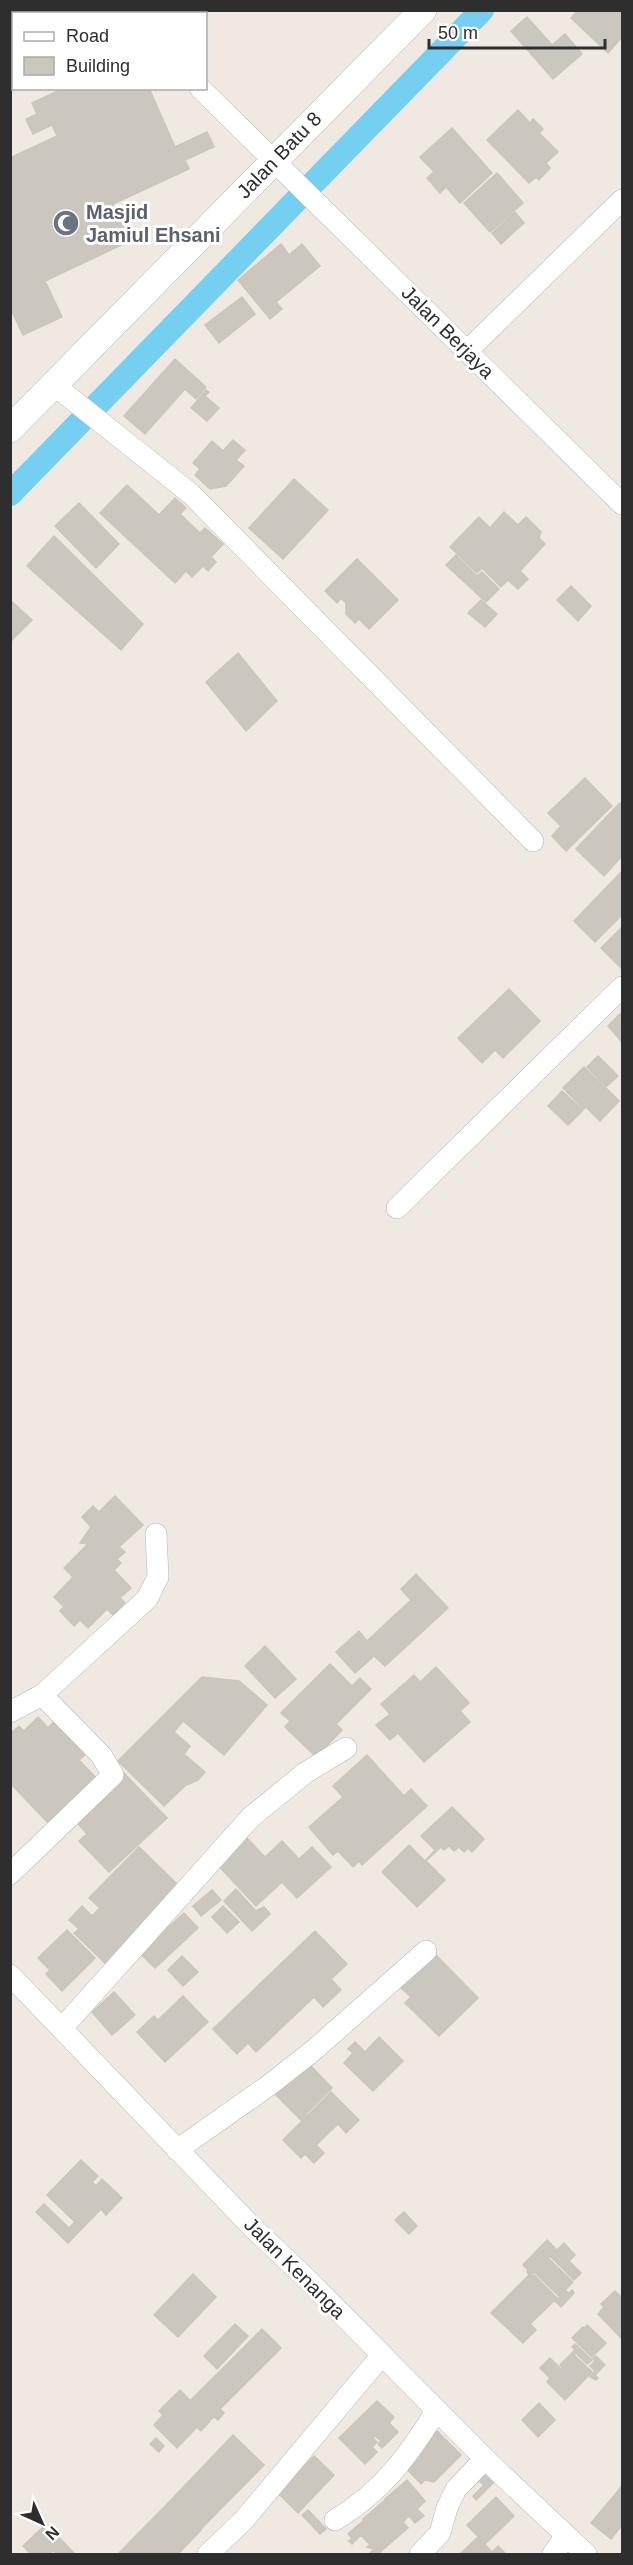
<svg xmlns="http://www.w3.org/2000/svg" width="633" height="2565" font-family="Arial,sans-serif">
	<rect width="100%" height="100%" fill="#efe9e1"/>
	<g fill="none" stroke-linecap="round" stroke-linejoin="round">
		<path stroke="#75cff0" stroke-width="24" d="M 10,494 L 482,10"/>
	</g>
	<g fill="#cbc7bf" stroke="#cbc5ba" stroke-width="1.5">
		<path d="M 39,10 L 78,10 L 81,14 L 42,14 Z"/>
		<path d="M 578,10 L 622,10 L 622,37 L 608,53 L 571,18 Z"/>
		<path d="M 14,17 L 14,74 L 10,77 L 10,20 Z"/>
		<path d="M 527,17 L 552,45 L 565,34 L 582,54 L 553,79 L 511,31 Z"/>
		<path d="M 64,88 L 149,88 L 175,147 L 207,132 L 214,147 L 185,160 L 189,169 L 113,204 L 130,241 L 45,281 L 62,317 L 23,335 L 10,307 L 10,158 L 57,136 L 52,125 L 33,134 L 26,119 L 37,114 L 32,103 Z"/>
		<path d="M 518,110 L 530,123 L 533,119 L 543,129 L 539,133 L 558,152 L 546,163 L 550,168 L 539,180 L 536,177 L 529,183 L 487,140 Z"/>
		<path d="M 452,128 L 492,173 L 460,203 L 446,187 L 440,193 L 427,178 L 434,172 L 420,157 Z"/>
		<path d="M 497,173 L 523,203 L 490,232 L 464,203 Z"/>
		<path d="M 515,212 L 524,223 L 501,244 L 492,233 Z"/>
		<path d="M 281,244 L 289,255 L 302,244 L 320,266 L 276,302 L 282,309 L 270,319 L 238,280 Z"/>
		<path d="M 242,297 L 255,314 L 219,343 L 205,325 Z"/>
		<path d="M 175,359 L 206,387 L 196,399 L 185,389 L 145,434 L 124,416 Z"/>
		<path d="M 206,390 L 209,392 L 205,396 L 219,408 L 207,421 L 191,408 Z"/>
		<path d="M 233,440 L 245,450 L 236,460 L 244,466 L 226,486 L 210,489 L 195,475 L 200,469 L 193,463 L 212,441 L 223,451 Z"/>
		<path d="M 294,479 L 328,510 L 283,559 L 249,528 Z"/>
		<path d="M 127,485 L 159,515 L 175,498 L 186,508 L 180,514 L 200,533 L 205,528 L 223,544 L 211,557 L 216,562 L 208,571 L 203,566 L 192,577 L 186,571 L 175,583 L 100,513 Z"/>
		<path d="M 79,503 L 119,544 L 96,568 L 55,526 Z"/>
		<path d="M 504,512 L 518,525 L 526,517 L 541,532 L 539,538 L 545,544 L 520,571 L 528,579 L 518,589 L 508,580 L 501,587 L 482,568 L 477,573 L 450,547 L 479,517 L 490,528 Z"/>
		<path d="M 54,536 L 143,624 L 121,650 L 27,566 Z"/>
		<path d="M 456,555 L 477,576 L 482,572 L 499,589 L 486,602 L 446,565 Z"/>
		<path d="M 357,559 L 398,600 L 369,629 L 359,619 L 355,623 L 346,614 L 346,603 L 341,598 L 337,603 L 325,591 Z"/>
		<path d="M 571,586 L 591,606 L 578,621 L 557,600 Z"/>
		<path d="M 10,600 L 32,620 L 10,642 Z"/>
		<path d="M 481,600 L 497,614 L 485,627 L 468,613 Z"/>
		<path d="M 238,653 L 277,701 L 246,731 L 206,682 Z"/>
		<path d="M 585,778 L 612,806 L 566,851 L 552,836 L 561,826 L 548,813 Z"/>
		<path d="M 620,803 L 622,806 L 622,856 L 604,876 L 576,849 Z"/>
		<path d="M 622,871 L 622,915 L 595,942 L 574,921 Z"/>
		<path d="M 622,927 L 622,969 L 601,948 Z"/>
		<path d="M 509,989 L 540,1021 L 503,1058 L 495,1050 L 482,1063 L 458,1038 Z"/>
		<path d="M 622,1012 L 622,1042 L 608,1026 Z"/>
		<path d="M 598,1056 L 618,1076 L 606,1087 L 587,1067 Z"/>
		<path d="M 584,1067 L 605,1088 L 584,1109 L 563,1088 Z"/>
		<path d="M 606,1088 L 619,1101 L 600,1121 L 587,1108 Z"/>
		<path d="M 562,1091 L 583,1110 L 568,1125 L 548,1106 Z"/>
		<path d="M 115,1496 L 143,1525 L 119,1547 L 125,1552 L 117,1559 L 121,1563 L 114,1570 L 131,1588 L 120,1598 L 125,1603 L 113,1615 L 107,1609 L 88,1628 L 80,1620 L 74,1626 L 60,1611 L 64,1607 L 54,1597 L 73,1577 L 64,1568 L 88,1544 L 80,1543 L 91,1527 L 82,1517 L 93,1506 L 99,1512 Z"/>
		<path d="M 416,1574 L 448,1608 L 385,1666 L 374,1656 L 355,1673 L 336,1652 L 359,1631 L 367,1641 L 411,1600 L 401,1589 Z"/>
		<path d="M 265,1646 L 296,1679 L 275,1698 L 245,1666 Z"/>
		<path d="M 330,1664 L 352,1686 L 360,1678 L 371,1689 L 336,1724 L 342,1730 L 316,1757 L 285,1727 L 290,1721 L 281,1713 Z"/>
		<path d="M 436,1667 L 469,1703 L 460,1711 L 470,1722 L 424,1762 L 398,1733 L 390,1740 L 376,1725 L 390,1714 L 381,1704 L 414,1675 L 420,1682 Z"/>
		<path d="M 202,1677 L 239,1681 L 267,1705 L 224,1755 L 183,1721 L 174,1732 L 190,1746 L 184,1754 L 205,1772 L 198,1780 L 186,1785 L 164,1806 L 118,1761 Z"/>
		<path d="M 38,1717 L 48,1728 L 54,1722 L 85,1755 L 79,1760 L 100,1782 L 52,1827 L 10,1783 L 10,1734 L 19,1726 L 24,1731 Z"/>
		<path d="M 367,1755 L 404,1796 L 411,1789 L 427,1806 L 362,1865 L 359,1861 L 353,1867 L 338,1851 L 333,1855 L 309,1827 L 343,1797 L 333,1786 Z"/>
		<path d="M 123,1772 L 167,1818 L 109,1872 L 79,1841 L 87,1834 L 74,1819 Z"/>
		<path d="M 452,1807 L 484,1839 L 472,1852 L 468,1848 L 464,1852 L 459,1847 L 454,1851 L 449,1846 L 444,1850 L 441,1847 L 426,1861 L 445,1880 L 417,1907 L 382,1872 L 409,1845 L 425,1861 L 435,1850 L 421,1836 Z"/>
		<path d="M 244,1835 L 265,1857 L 282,1841 L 299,1859 L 312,1847 L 331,1867 L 297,1898 L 282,1882 L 256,1906 L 215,1862 Z"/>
		<path d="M 139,1847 L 182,1889 L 107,1965 L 74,1933 L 79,1929 L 69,1920 L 82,1906 L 92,1916 L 100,1908 L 89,1898 Z"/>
		<path d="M 236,1889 L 256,1911 L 264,1907 L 270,1914 L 252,1931 L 224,1901 Z"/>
		<path d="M 212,1890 L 221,1900 L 201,1916 L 193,1906 Z"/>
		<path d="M 223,1906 L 239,1922 L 227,1933 L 212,1917 Z"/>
		<path d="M 184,1913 L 198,1928 L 155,1968 L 140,1953 Z"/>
		<path d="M 67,1930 L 95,1958 L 62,1991 L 46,1974 L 50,1970 L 38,1958 Z"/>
		<path d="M 315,1931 L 347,1964 L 331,1979 L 341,1990 L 323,2007 L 314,1997 L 256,2052 L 248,2043 L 237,2054 L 213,2029 Z"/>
		<path d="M 435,1954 L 478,1998 L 439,2036 L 405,2003 L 411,1997 L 399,1986 Z"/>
		<path d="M 182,1956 L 198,1972 L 183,1986 L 168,1970 Z"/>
		<path d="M 114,1992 L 135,2015 L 112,2035 L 92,2012 Z"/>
		<path d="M 183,1996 L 208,2022 L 165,2062 L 137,2032 L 154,2016 L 158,2020 Z"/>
		<path d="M 379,2037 L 403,2061 L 373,2091 L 344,2063 L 353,2053 L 348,2049 L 355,2042 L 365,2052 Z"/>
		<path d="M 308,2063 L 332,2088 L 306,2114 L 282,2089 Z"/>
		<path d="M 274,2083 L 307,2116 L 331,2092 L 359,2120 L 346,2133 L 338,2124 L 316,2145 L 324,2153 L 314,2163 L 305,2154 L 301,2158 L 283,2140 L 302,2121 L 269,2088 Z"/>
		<path d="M 81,2160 L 98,2176 L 92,2182 L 96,2186 L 102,2179 L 122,2198 L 106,2215 L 101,2209 L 68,2243 L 36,2212 L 44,2204 L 69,2228 L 75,2222 L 47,2195 Z"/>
		<path d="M 404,2212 L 417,2226 L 409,2234 L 395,2220 Z"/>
		<path d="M 547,2240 L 557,2250 L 564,2243 L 575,2255 L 569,2261 L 581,2273 L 574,2280 L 550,2256 L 530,2276 L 527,2272 L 528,2270 L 523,2265 Z"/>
		<path d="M 549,2259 L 573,2282 L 565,2290 L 569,2293 L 572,2290 L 574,2293 L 561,2307 L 555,2301 L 560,2297 L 535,2273 Z"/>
		<path d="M 193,2274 L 216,2297 L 178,2337 L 154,2315 Z"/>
		<path d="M 529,2275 L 531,2277 L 534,2275 L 557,2298 L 530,2324 L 536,2330 L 523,2343 L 491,2313 Z"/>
		<path d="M 615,2291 L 622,2298 L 622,2339 L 598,2314 L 604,2307 L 601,2304 Z"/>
		<path d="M 235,2324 L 248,2336 L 217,2369 L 204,2356 Z"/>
		<path d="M 587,2325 L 606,2343 L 592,2357 L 572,2338 L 583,2327 L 585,2328 Z"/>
		<path d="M 262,2329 L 281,2348 L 220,2409 L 224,2413 L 218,2420 L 214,2417 L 210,2420 L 191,2400 Z"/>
		<path d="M 575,2344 L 592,2360 L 587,2364 L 576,2353 L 562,2367 L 560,2365 L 575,2350 L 572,2347 Z"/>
		<path d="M 574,2355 L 592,2372 L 565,2400 L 547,2382 L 550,2378 L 540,2368 L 550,2358 L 561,2369 Z"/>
		<path d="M 596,2356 L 605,2365 L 595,2375 L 598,2378 L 596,2380 L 590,2377 L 595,2371 L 590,2366 L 595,2361 L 593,2358 Z"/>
		<path d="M 180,2390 L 210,2421 L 201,2431 L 197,2427 L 177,2448 L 154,2425 L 163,2415 L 159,2411 Z"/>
		<path d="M 377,2401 L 394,2417 L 389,2423 L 398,2432 L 382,2448 L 378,2444 L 381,2441 L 375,2436 L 373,2438 L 377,2442 L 372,2447 L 377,2452 L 365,2464 L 339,2438 Z"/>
		<path d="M 539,2403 L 555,2420 L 538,2437 L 522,2420 Z"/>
		<path d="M 437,2431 L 461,2455 L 434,2482 L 425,2480 L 421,2484 L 403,2465 Z"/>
		<path d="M 233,2435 L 264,2465 L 201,2529 L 171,2500 Z"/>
		<path d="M 156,2438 L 164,2446 L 159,2452 L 150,2444 Z"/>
		<path d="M 314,2456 L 334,2475 L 298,2513 L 278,2493 Z"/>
		<path d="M 485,2473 L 494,2482 L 476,2500 L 473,2496 L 484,2485 L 478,2480 Z"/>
		<path d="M 407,2480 L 425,2501 L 417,2509 L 424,2516 L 415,2523 L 409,2516 L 404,2521 L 385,2499 Z"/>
		<path d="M 622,2486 L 622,2525 L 611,2539 L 591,2523 Z"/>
		<path d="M 496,2497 L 514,2516 L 485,2544 L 467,2525 Z"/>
		<path d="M 385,2500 L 408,2528 L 387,2546 L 363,2519 Z"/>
		<path d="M 170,2501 L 201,2530 L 178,2554 L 118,2554 Z"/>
		<path d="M 308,2510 L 326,2529 L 320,2534 L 302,2515 Z"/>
		<path d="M 363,2521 L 386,2547 L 379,2553 L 370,2553 L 374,2549 L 367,2547 L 370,2545 L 361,2535 L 352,2544 L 349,2541 L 352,2538 L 348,2534 Z"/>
		<path d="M 46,2524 L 74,2553 L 73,2554 L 57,2554 L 53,2551 L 49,2554 L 31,2554 L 23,2546 Z"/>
		<path d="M 478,2537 L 492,2552 L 498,2546 L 506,2554 L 460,2554 Z"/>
	</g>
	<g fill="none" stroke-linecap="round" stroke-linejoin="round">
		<defs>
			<g id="minor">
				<path d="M 123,10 L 126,14"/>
				<path d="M 200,88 L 622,504"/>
				<path d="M 467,351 L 622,200"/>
				<path d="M 54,385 L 191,494 L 533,841"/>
				<path d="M 397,1208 L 622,987"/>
				<path d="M 42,1695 L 147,1599 L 158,1577 L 156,1534"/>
				<path d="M 10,1712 L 42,1695 L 101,1755 L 113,1775 L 10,1874"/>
				<path d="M 10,1975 L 253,2228 L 309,2281 L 485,2459 L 586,2554"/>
				<path d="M 63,2027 L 251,1817 L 305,1773 L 346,1748"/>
				<path d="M 177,2150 L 268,2086 L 314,2050 L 426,1951"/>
				<path d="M 335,2520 C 382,2492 408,2456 436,2411"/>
				<path d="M 208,2554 L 243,2521 L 382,2355"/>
				<path d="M 420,2554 L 440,2533 L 447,2508 L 456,2489 L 485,2459"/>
				<path d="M 553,2554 L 566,2536"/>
			</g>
			<path id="tertiary" d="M 10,429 L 423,10"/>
		</defs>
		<use href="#minor" stroke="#b4b7c1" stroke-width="22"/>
		<use href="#tertiary" stroke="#b4b7c1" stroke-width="28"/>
		<use href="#minor" stroke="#fff" stroke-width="21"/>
		<use href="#tertiary" stroke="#fff" stroke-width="27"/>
	</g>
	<defs>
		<symbol id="mosque-disc" viewBox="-11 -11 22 22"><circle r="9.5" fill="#6b7280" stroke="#fff"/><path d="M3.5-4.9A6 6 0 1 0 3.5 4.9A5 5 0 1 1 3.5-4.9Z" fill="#fff"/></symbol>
	</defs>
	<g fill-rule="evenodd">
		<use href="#mosque-disc" x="51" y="208" width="30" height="30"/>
	</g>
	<g text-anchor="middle" stroke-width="6" stroke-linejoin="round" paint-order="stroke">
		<g font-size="20" fill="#2e2e2e" stroke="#fff">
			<text transform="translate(279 155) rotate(-46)" y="7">Jalan Batu 8</text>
			<text transform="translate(448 332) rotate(45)" y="7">Jalan Berjaya</text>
			<text transform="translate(295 2268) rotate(45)" y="7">Jalan Kenanga</text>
		</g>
		<g font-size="20" font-weight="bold" fill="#5b616d" stroke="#fff" text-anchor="start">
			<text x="86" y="219">Masjid<tspan x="86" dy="23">Jamiul Ehsani</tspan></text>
		</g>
	</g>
	<rect width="633" height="2565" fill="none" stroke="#2e2e2e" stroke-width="24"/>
	<rect x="12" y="12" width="195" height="78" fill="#ffffff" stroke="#ababab" stroke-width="1.5"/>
	<rect x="24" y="32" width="30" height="9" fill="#ffffff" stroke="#ababab" stroke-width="1.5"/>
	<text x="66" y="42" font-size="18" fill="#2e2e2e">Road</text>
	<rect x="24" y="57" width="30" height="18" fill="#cbc7bf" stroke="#ababab" stroke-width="1.5"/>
	<text x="66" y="72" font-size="18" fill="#2e2e2e">Building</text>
	<g transform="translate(42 2523) rotate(135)" stroke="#ffffff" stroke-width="4.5" paint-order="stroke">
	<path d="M0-4.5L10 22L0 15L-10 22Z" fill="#2e2e2e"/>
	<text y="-9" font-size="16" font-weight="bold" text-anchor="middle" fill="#2e2e2e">N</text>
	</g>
	<path d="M429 39v9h176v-9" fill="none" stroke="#2e2e2e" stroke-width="3"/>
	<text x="438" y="39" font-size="18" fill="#2e2e2e" stroke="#ffffff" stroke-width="4.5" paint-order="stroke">50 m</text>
</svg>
